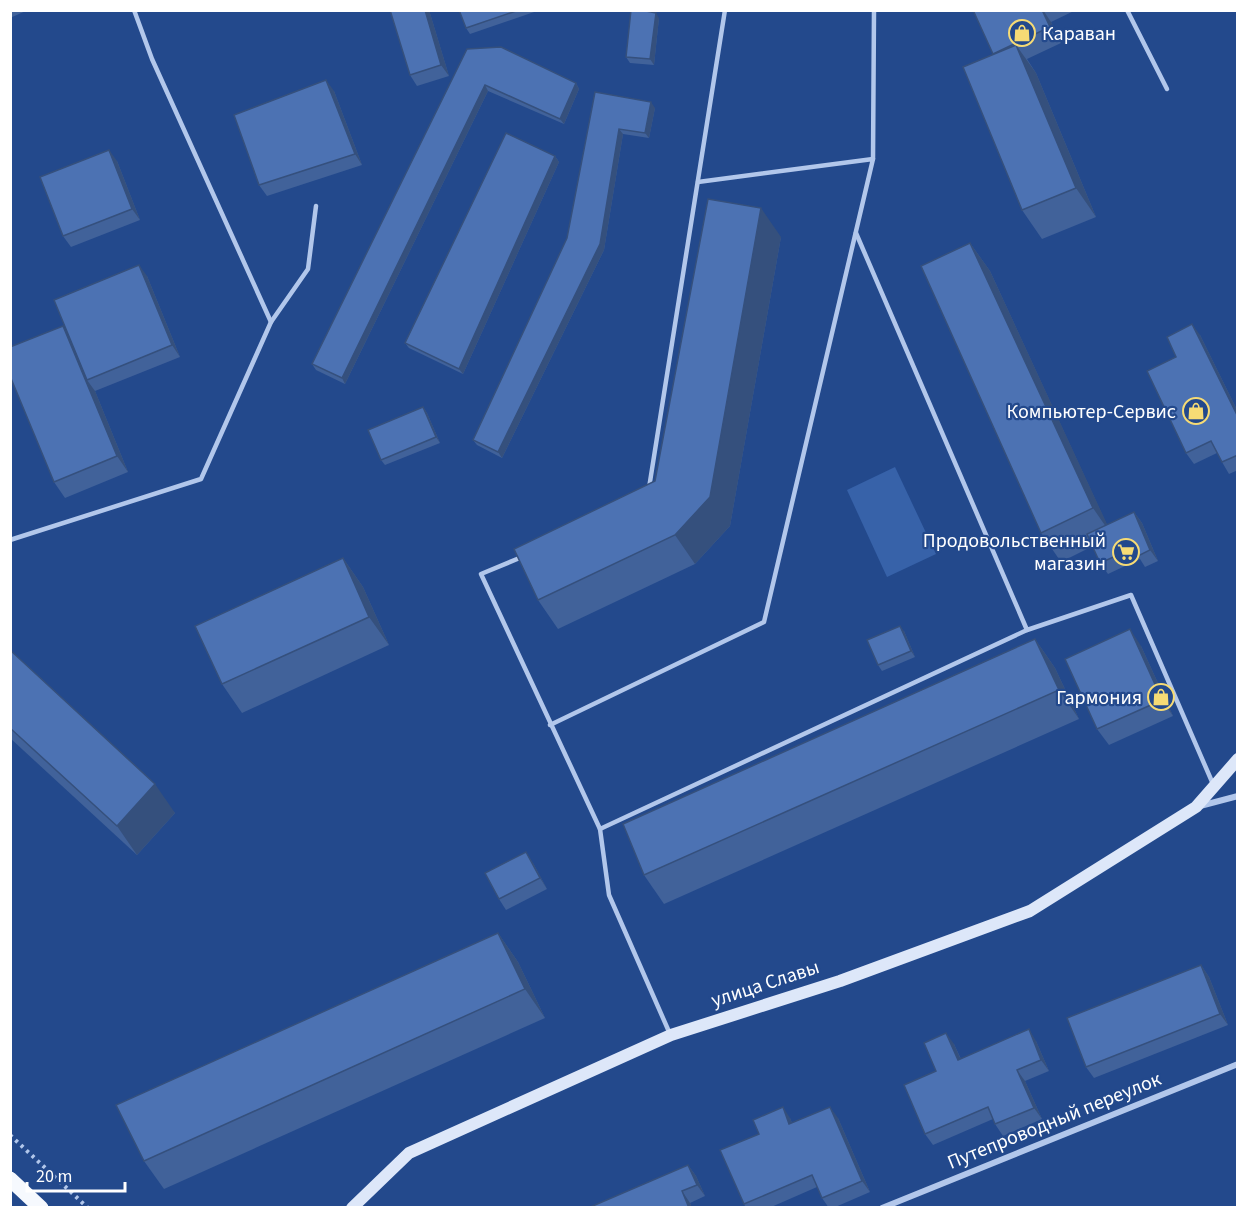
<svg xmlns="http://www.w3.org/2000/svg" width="1248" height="1218" font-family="'Source Sans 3',sans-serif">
	<rect width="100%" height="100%" fill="#23498c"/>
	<path fill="#3762a9" d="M 895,467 L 936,554 L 887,577 L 847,490 Z"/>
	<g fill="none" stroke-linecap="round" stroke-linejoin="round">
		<path stroke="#b2c7eb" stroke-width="4" stroke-dasharray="3 4.5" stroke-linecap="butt" d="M 10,1135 L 88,1208"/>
		<g stroke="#b2c7eb" stroke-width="4.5">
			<path d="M 134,10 L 152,59 L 271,322"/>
			<path d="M 1127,10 L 1167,89"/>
			<path d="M 873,159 L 874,10"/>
			<path d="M 856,233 L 1027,630 L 1131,595 L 1213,784"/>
			<path d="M 649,488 L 725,10"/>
			<path d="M 10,540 L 201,479 L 271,322 L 308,269 L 316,206"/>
			<path d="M 522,557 L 481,574 L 600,829 L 609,895 L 670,1034"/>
			<path d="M 550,725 L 764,622 L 873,159 L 698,182"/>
			<path d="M 600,829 L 1027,630"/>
		</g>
		<g stroke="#b2c7eb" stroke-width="6">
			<path d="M 1200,806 L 1238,796"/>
			<path d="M 882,1208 L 1238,1064"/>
		</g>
		<path stroke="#dde7f9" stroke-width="12" d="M 352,1208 L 409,1153 L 671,1035 L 840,981 L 1030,911 L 1196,807 L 1238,759"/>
		<path stroke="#f6f9fe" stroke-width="15" d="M 10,1179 L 41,1208"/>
	</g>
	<g fill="#41629a">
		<path d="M 10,10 L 28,10 L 10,18 Z"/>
		<path d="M 390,10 L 429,10 L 449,76 L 417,86 L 410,75 Z"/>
		<path d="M 459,10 L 540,10 L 470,34 L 466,28 Z"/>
		<path d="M 973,10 L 1076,10 L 1051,22 L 1061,43 L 1027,59 L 1036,73 L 1096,217 L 1042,239 L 1022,210 L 994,54 Z"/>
		<path d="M 659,18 L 654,65 L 630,63 L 626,57 Z"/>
		<path d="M 467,49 L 576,83 L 579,89 L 564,124 L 488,91 L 345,384 L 316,370 L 312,364 Z"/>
		<path d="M 334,91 L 362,165 L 267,196 L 259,185 Z"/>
		<path d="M 595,92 L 655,108 L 649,138 L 623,134 L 604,250 L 502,458 L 477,445 L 473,440 L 567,238 Z"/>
		<path d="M 555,156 L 559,162 L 463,374 L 409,348 L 405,343 Z"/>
		<path d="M 117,161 L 140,220 L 71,247 L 63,236 Z"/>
		<path d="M 781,237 L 730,526 L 695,564 L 558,629 L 538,600 L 655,481 Z"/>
		<path d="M 970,243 L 990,271 L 1107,525 L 1134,512 L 1142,523 L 1158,561 L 1145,567 L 1140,559 L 1108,574 L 1100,563 L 1093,546 L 1061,562 L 1041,533 Z"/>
		<path d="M 147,276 L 180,357 L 95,391 L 128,472 L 65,498 L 54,482 L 67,331 Z"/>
		<path d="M 1200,335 L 1238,412 L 1238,470 L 1229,474 L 1222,462 L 1217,453 L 1194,464 L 1186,453 L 1176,357 Z"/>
		<path d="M 423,407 L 427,413 L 440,443 L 385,465 L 381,460 Z"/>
		<path d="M 343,558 L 363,587 L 389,645 L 242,713 L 222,684 Z"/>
		<path d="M 904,631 L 915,657 L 882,671 L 878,665 Z"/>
		<path d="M 1035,639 L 1055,668 L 1079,719 L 664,904 L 644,875 Z"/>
		<path d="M 1141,646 L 1173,716 L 1109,745 L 1097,729 Z"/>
		<path d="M 10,650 L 175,813 L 137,855 L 10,738 Z"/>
		<path d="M 533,863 L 547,889 L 506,910 L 499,899 Z"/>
		<path d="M 498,933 L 518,962 L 545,1018 L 164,1189 L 144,1161 Z"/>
		<path d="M 1201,965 L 1209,977 L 1228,1025 L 1094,1078 L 1086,1067 Z"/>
		<path d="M 1036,1041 L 1049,1071 L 1025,1081 L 1042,1119 L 1003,1136 L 995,1124 L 993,1119 L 933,1145 L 925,1134 L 936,1071 L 954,1044 L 961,1059 Z"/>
		<path d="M 790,1118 L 792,1123 L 838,1118 L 870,1192 L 833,1208 L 829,1208 L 822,1198 L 817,1187 L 769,1208 L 746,1208 L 744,1204 L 759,1134 Z"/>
		<path d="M 688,1165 L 696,1176 L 705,1196 L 690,1203 L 692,1208 L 588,1208 Z"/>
	</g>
	<g fill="#35507d">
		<path d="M 425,10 L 429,10 L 449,76 L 441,65 Z"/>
		<path d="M 1042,10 L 1043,10 L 1051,22 L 1061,43 L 1050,27 Z"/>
		<path d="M 656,13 L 659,18 L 654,65 L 650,59 Z"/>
		<path d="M 1016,45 L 1036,73 L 1096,217 L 1076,188 Z"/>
		<path d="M 326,80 L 334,91 L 362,165 L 355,154 Z"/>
		<path d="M 576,83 L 579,89 L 564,124 L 560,119 Z"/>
		<path d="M 485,85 L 488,91 L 345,384 L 342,378 Z"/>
		<path d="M 651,102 L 655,108 L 649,138 L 645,133 Z"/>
		<path d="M 619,129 L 623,134 L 604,250 L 502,458 L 498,452 Z"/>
		<path d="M 109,150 L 117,161 L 140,220 L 132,209 Z"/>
		<path d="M 555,156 L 559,162 L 463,374 L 459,369 Z"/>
		<path d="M 761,208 L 781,237 L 730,526 L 695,564 L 675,535 Z"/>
		<path d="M 970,243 L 990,271 L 1113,537 L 1093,508 Z"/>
		<path d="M 139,265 L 147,276 L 180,357 L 172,345 Z"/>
		<path d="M 1192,324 L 1200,335 L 1238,412 L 1238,417 Z"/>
		<path d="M 63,326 L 75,342 L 87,380 L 95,391 L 128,472 L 117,456 Z"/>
		<path d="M 423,407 L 427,413 L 440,443 L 436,437 Z"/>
		<path d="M 1134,512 L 1142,523 L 1158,561 L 1150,550 Z"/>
		<path d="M 343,558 L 363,587 L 389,645 L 369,617 Z"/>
		<path d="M 900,626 L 904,631 L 915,657 L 911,651 Z"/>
		<path d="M 1130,629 L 1141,646 L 1173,716 L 1162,700 Z"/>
		<path d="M 1035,639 L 1055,668 L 1079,719 L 1059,690 Z"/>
		<path d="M 155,784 L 175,813 L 137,855 L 117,826 Z"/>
		<path d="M 526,852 L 533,863 L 547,889 L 540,878 Z"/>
		<path d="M 498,933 L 518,962 L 545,1018 L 525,989 Z"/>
		<path d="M 1201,965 L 1209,977 L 1228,1025 L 1220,1014 Z"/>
		<path d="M 1029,1029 L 1036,1041 L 1049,1071 L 1041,1060 Z"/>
		<path d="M 946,1033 L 954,1044 L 966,1071 L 958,1060 Z"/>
		<path d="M 1017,1070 L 1025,1081 L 1042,1119 L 1034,1108 Z"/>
		<path d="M 783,1107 L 790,1118 L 797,1135 L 789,1124 Z"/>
		<path d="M 830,1107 L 838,1118 L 870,1192 L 862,1181 Z"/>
		<path d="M 688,1165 L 696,1176 L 705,1196 L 697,1185 Z"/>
		<path d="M 682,1191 L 690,1203 L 692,1208 L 689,1208 Z"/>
	</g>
	<g fill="#4c72b3" stroke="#35507d" stroke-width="1.5">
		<path d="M 390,10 L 425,10 L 441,65 L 410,75 Z"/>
		<path d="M 459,10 L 519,10 L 466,28 Z"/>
		<path d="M 631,10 L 641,10 L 656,13 L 650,59 L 626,57 Z"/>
		<path d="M 973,10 L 1042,10 L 1050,27 L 993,54 Z"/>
		<path d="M 1016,45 L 1076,188 L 1022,210 L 963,67 Z"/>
		<path d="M 501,47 L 576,83 L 560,119 L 485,85 L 342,378 L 312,364 L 467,49 Z"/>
		<path d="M 326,80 L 355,154 L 259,185 L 234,115 Z"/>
		<path d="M 595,92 L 651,102 L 645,133 L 619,129 L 600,244 L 498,452 L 473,440 L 567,238 Z"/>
		<path d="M 506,133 L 555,156 L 459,369 L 405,343 Z"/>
		<path d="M 109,150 L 132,209 L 63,236 L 40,177 Z"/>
		<path d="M 708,199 L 761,208 L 710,497 L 675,535 L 538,600 L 514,549 L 655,481 Z"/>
		<path d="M 970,243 L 1093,508 L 1041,533 L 921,266 Z"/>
		<path d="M 139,265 L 172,345 L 87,380 L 54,300 Z"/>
		<path d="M 1192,324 L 1238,417 L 1238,455 L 1222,462 L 1211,441 L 1186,453 L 1147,371 L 1176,357 L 1167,337 Z"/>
		<path d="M 63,326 L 117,456 L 54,482 L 10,376 L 10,347 Z"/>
		<path d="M 423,407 L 436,437 L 381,460 L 368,430 Z"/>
		<path d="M 1134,512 L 1150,550 L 1138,556 L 1134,548 L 1100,563 L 1087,534 Z"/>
		<path d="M 343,558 L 369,617 L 222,684 L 195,626 Z"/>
		<path d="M 900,626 L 911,651 L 878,665 L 867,640 Z"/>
		<path d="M 1130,629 L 1162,700 L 1097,729 L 1065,659 Z"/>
		<path d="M 1035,639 L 1059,690 L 644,875 L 623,824 Z"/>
		<path d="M 10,650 L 155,784 L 117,826 L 10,728 Z"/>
		<path d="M 526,852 L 540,878 L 499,899 L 485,873 Z"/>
		<path d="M 498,933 L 525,989 L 144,1161 L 116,1105 Z"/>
		<path d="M 1201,965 L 1220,1014 L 1086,1067 L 1067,1018 Z"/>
		<path d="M 1029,1029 L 1041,1060 L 1017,1070 L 1034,1108 L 995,1124 L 988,1107 L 925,1134 L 904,1085 L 936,1071 L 924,1043 L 946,1033 L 958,1060 Z"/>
		<path d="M 783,1107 L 789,1124 L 830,1107 L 862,1181 L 822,1198 L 812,1175 L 744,1204 L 720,1150 L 759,1134 L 753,1120 Z"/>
		<path d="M 688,1165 L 697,1185 L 682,1191 L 689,1208 L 588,1208 Z"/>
	</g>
	<defs>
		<symbol id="shop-ring" viewBox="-11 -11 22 22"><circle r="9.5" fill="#23498c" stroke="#f6db75" stroke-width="1.5"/><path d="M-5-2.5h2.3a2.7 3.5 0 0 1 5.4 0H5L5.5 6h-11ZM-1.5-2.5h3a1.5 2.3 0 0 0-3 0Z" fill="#f6db75"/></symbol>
		<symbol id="supermarket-ring" viewBox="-11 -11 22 22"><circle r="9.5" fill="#23498c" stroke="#f6db75" stroke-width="1.5"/><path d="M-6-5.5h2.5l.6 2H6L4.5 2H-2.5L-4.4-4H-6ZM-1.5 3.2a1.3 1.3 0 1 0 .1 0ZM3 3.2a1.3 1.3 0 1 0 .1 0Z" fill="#f6db75"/></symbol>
	</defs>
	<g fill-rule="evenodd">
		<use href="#shop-ring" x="1007" y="18" width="30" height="30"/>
		<use href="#shop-ring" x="1181" y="396" width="30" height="30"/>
		<use href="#supermarket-ring" x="1111" y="537" width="30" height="30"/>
		<use href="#shop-ring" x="1146" y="682" width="30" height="30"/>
	</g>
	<g text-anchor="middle" stroke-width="4.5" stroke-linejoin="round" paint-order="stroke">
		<g font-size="20" fill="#fff" stroke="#23498c" text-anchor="end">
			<text x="1042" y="40" text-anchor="start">Караван</text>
			<text x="1176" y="418">Компьютер-Сервис</text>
			<text x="1106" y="547">Продовольственный<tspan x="1106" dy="23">магазин</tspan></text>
			<text x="1142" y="704">Гармония</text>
		</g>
		<g font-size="20" fill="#fff" stroke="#23498c">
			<text transform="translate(765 983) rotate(-18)" y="7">улица Славы</text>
			<text transform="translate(1054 1120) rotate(-22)" y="7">Путепроводный переулок</text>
		</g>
	</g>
	<rect width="1248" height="1218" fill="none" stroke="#ffffff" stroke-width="24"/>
	<path d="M27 1182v9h98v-9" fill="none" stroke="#ffffff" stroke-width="3"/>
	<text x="36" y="1182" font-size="18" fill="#ffffff" stroke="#23498c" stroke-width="4.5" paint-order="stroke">20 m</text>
</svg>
